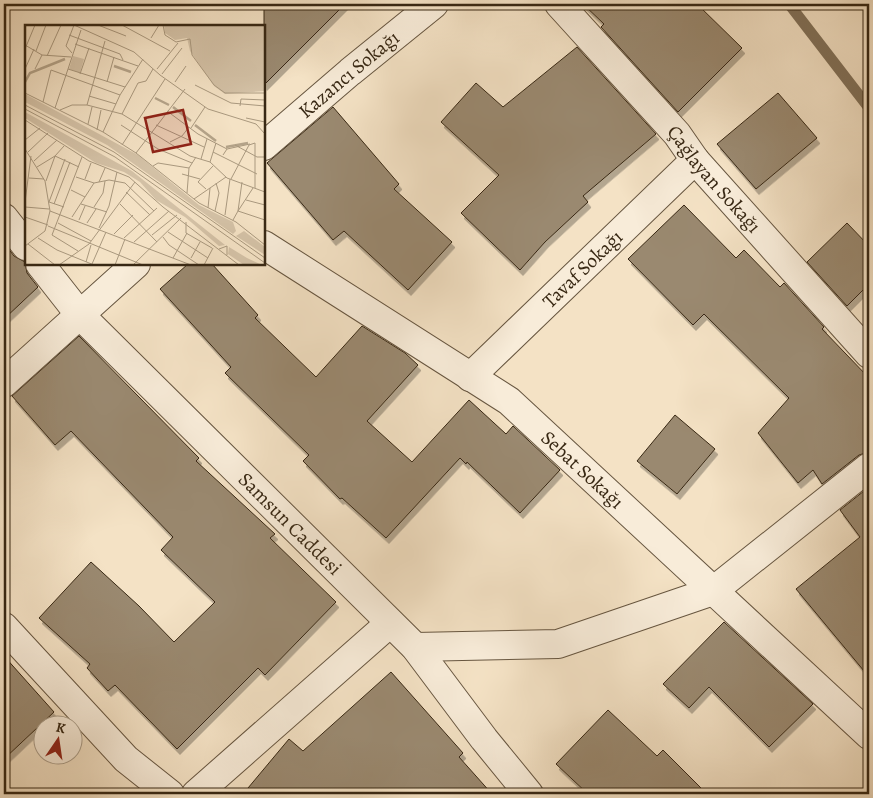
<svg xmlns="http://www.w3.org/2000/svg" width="873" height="798" font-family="Alegreya,serif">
	<defs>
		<filter id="shadow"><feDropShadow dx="3" dy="5.5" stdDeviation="0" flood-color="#0004"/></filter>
	</defs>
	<rect width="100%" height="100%" fill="#f4e2c5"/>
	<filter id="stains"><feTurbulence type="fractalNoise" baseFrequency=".004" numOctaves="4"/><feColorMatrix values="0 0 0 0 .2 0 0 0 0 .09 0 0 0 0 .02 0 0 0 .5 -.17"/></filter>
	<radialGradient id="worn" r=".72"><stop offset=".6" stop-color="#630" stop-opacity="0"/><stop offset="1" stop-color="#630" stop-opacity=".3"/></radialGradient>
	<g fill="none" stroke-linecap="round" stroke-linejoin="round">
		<path stroke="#82725a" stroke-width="11" d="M 789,4 L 869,108"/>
	</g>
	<g fill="#9a8970" stroke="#382814" filter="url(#shadow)">
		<path d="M 264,4 L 345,4 L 264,85 Z"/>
		<path d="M 583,4 L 697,4 L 742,48 L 678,112 L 601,27 L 604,24 Z"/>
		<path d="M 577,47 L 656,134 L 583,196 L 588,202 L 545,242 L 520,270 L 461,213 L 499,175 L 441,122 L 476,83 L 503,107 Z"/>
		<path d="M 778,93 L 817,138 L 756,189 L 717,144 Z"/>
		<path d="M 333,107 L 399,184 L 394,189 L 452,242 L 408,290 L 344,231 L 333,240 L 267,163 Z"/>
		<path d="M 684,205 L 736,258 L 744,250 L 780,287 L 784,283 L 824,327 L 822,329 L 869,378 L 869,452 L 859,455 L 822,484 L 813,470 L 798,483 L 758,433 L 789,398 L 704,314 L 693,325 L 628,259 Z"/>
		<path d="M 847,223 L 869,246 L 869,284 L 847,306 L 807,262 Z"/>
		<path d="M 4,243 L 14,256 L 25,262 L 27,273 L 38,287 L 4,319 Z"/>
		<path d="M 188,264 L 212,264 L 258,315 L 255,318 L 316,377 L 362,326 L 405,353 L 418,365 L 367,421 L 412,462 L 469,400 L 506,434 L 513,426 L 560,470 L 520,513 L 467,462 L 466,464 L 460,458 L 386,538 L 342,498 L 340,499 L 303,461 L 309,455 L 225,373 L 231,367 L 160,289 Z"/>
		<path d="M 79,336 L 199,458 L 196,461 L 275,534 L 270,538 L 336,602 L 265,675 L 258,668 L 177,749 L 115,685 L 108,691 L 87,668 L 90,664 L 39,618 L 91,562 L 139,606 L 174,642 L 215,602 L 161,550 L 173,537 L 71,431 L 55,445 L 12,396 Z"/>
		<path d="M 675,415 L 715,449 L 677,494 L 637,461 Z"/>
		<path d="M 869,487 L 869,677 L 796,589 L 860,537 L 840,510 Z"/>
		<path d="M 724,622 L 813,704 L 769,747 L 709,687 L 689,708 L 663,684 Z"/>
		<path d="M 4,656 L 54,712 L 4,759 Z"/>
		<path d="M 391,672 L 463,753 L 459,757 L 492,794 L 243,794 L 289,739 L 303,751 Z"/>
		<path d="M 608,710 L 657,756 L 663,750 L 707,794 L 588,794 L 556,764 Z"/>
	</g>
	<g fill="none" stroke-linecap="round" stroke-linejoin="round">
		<defs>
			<g id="minor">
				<path id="s1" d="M 559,4 L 677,134 L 695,160 L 869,354"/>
				<path id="s2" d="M 264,146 L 350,72 L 434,4"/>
				<path d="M 4,218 L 26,246"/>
				<path id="s3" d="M 264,245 L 509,401 L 869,735"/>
				<path id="s4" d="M 40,264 L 80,315 L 415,647 L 484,739 L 529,794"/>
				<path id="s5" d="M 470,377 L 695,160"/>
				<path d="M 4,383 L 136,264"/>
				<path d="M 4,627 L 126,759 L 170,794"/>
				<path d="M 415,647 L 558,644 L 713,591 L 869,467"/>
				<path d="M 196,794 L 390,623"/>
			</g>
		</defs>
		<use href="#minor" stroke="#675640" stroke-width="30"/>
		<use href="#minor" stroke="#f8ecd9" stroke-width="28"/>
	</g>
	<g text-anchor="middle" stroke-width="4.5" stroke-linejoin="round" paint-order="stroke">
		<g font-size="20" fill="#382814" stroke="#f8ecd9">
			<text dy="7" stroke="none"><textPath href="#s2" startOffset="111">Kazancı Sokağı</textPath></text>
			<text dy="7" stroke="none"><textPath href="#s1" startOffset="234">Çağlayan Sokağı</textPath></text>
			<text dy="7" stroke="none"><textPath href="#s5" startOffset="156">Tavaf Sokağı</textPath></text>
			<text dy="7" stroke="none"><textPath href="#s3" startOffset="391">Sebat Sokağı</textPath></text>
			<text dy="7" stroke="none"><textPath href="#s4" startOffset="361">Samsun Caddesi</textPath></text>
		</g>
	</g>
	<g transform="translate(25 25)">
		<rect width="240" height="240" fill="#f4e2c5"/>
		<path d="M 139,0 L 240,0 L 240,66 L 200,69 L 189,61 L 165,26 L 162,13 L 150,15 L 140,8 ZM 48,31 L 59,34 L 55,48 L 44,44 ZM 0,69 L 113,130 L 174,180 L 208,197 L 211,206 L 208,209 L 82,120 L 0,77 ZM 0,87 L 107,146 L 200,220 L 194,221 L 160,192 L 131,175 L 115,157 L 99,147 L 71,138 L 0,93 ZM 219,206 L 240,222 L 240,230 L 211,211 ZM 204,222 L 222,233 L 237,240 L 219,240 L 203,229 Z" fill="#d4c2a7"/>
		<path fill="none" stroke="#b4a389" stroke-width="2.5" d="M 89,41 L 106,47M 0,57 L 5,48 L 40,34M 130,73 L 144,80M 148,82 L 166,96M 170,100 L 191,116M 201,122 L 223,118"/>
		<path fill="none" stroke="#a9987e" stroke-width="1" d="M 49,0 L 109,27 L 135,50 L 183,84 L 231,99 L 240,109M 73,0 L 101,11M 97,0 L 145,26M 138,0 L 140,10 L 151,17 L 165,14 L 167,30 L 189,60 L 200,68 L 240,68M 44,10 L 95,29 L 98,35M 126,13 L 134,0M 50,19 L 113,41M 0,20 L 17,30 L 46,32M 0,24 L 10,0M 11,26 L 21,0M 47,28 L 41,21 L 49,0M 22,31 L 36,0M 0,44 L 9,24M 10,44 L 17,30M 43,44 L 100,62M 132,44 L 153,18M 55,49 L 64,23M 137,49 L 157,23M 82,57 L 89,32M 150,57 L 161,41M 170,60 L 206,78 L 240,81M 0,68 L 78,107 L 111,128 L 174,178 L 211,197 L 240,220M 64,71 L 91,79M 18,77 L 26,45 L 95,70M 0,80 L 89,127 L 240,233M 62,80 L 80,16M 215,81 L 216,74 L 240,75M 30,83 L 56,5M 0,84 L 90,132 L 240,238M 35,85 L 47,80 L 62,80 L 97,89 L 165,131 L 185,137 L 202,153 L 240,167M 142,86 L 173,109 L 202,124M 97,89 L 113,58 L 121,56 L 128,44M 221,93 L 240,97M 0,95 L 64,136 L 104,152 L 138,182 L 214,240M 63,99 L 67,82M 96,100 L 133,124 L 167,138M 131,100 L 179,122M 166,103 L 180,82M 72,105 L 76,85M 78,107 L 95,70 L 118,34M 0,115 L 15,103M 145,117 L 157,111 L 164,102M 97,120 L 140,54M 210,120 L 232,132 L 240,132M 0,124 L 20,156 L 25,186 L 20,206 L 0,221M 3,127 L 23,108M 188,127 L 232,149M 111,128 L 160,64M 198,130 L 202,124 L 225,119M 176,134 L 182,114M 9,136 L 32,115M 185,137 L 191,118M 128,141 L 133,138 L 164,143M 12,142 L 30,131 L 54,142M 157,149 L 175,154M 51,152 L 69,158M 4,153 L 19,154M 60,154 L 66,138M 206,154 L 224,120 L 230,118 L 230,163M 21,156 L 30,131 L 39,121M 74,157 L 80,143M 228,163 L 213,186 L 240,195M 181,164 L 173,157 L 188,141M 46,165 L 60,172M 101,167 L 125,190M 162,168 L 164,143 L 171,132M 169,174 L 201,152M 221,175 L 240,180M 0,177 L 6,131M 29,179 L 45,137M 56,179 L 82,187M 95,179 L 132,217M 0,182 L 24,184M 39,182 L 24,177 L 40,134M 69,182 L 78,168 L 80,156M 183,183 L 185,163M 25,186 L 166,240M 190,186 L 194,168 L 191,158M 200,190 L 205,154M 0,192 L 23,200M 47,192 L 69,158 L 84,155 L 100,158 L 129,186M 54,195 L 60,181M 208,195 L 213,186 L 217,157M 161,197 L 161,208 L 187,223M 33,198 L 66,216M 62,198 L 71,184M 23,201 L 118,240M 74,203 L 84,181 L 92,147M 143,207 L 183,233M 89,209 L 108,190M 127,210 L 152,190M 138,212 L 144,220 L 174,240M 13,213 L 32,225 L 69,240M 99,213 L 132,183M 109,217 L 144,186M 3,219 L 30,240M 194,224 L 202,221 L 202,230M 53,226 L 27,210 L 57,132M 148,233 L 162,208M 166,233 L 175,217M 61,237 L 66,220M 67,239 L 81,207M 34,240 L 64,219 L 110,157M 90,240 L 100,214M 108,240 L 156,193M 179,240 L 188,223"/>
		<path fill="#8f2418" fill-opacity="0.15" stroke="#8f2418" stroke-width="2.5" d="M 158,85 L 166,119 L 128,127 L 120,93 Z"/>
		<rect width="240" height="240" fill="none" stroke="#382814" stroke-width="2.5"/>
	</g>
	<rect width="873" height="798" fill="none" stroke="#f4e2c5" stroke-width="20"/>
	<rect x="5" y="5" width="863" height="788" fill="none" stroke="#382814" stroke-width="2.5"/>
	<rect x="10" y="10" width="853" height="778" fill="none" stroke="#382814"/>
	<g transform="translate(58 740) rotate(13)"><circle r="24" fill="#f8ecd9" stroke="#ab9e8a"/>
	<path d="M0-4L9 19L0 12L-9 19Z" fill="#8f2418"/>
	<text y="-8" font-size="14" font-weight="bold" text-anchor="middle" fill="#382814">K</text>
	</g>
	<rect width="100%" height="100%" filter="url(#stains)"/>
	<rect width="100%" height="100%" fill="url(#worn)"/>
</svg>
